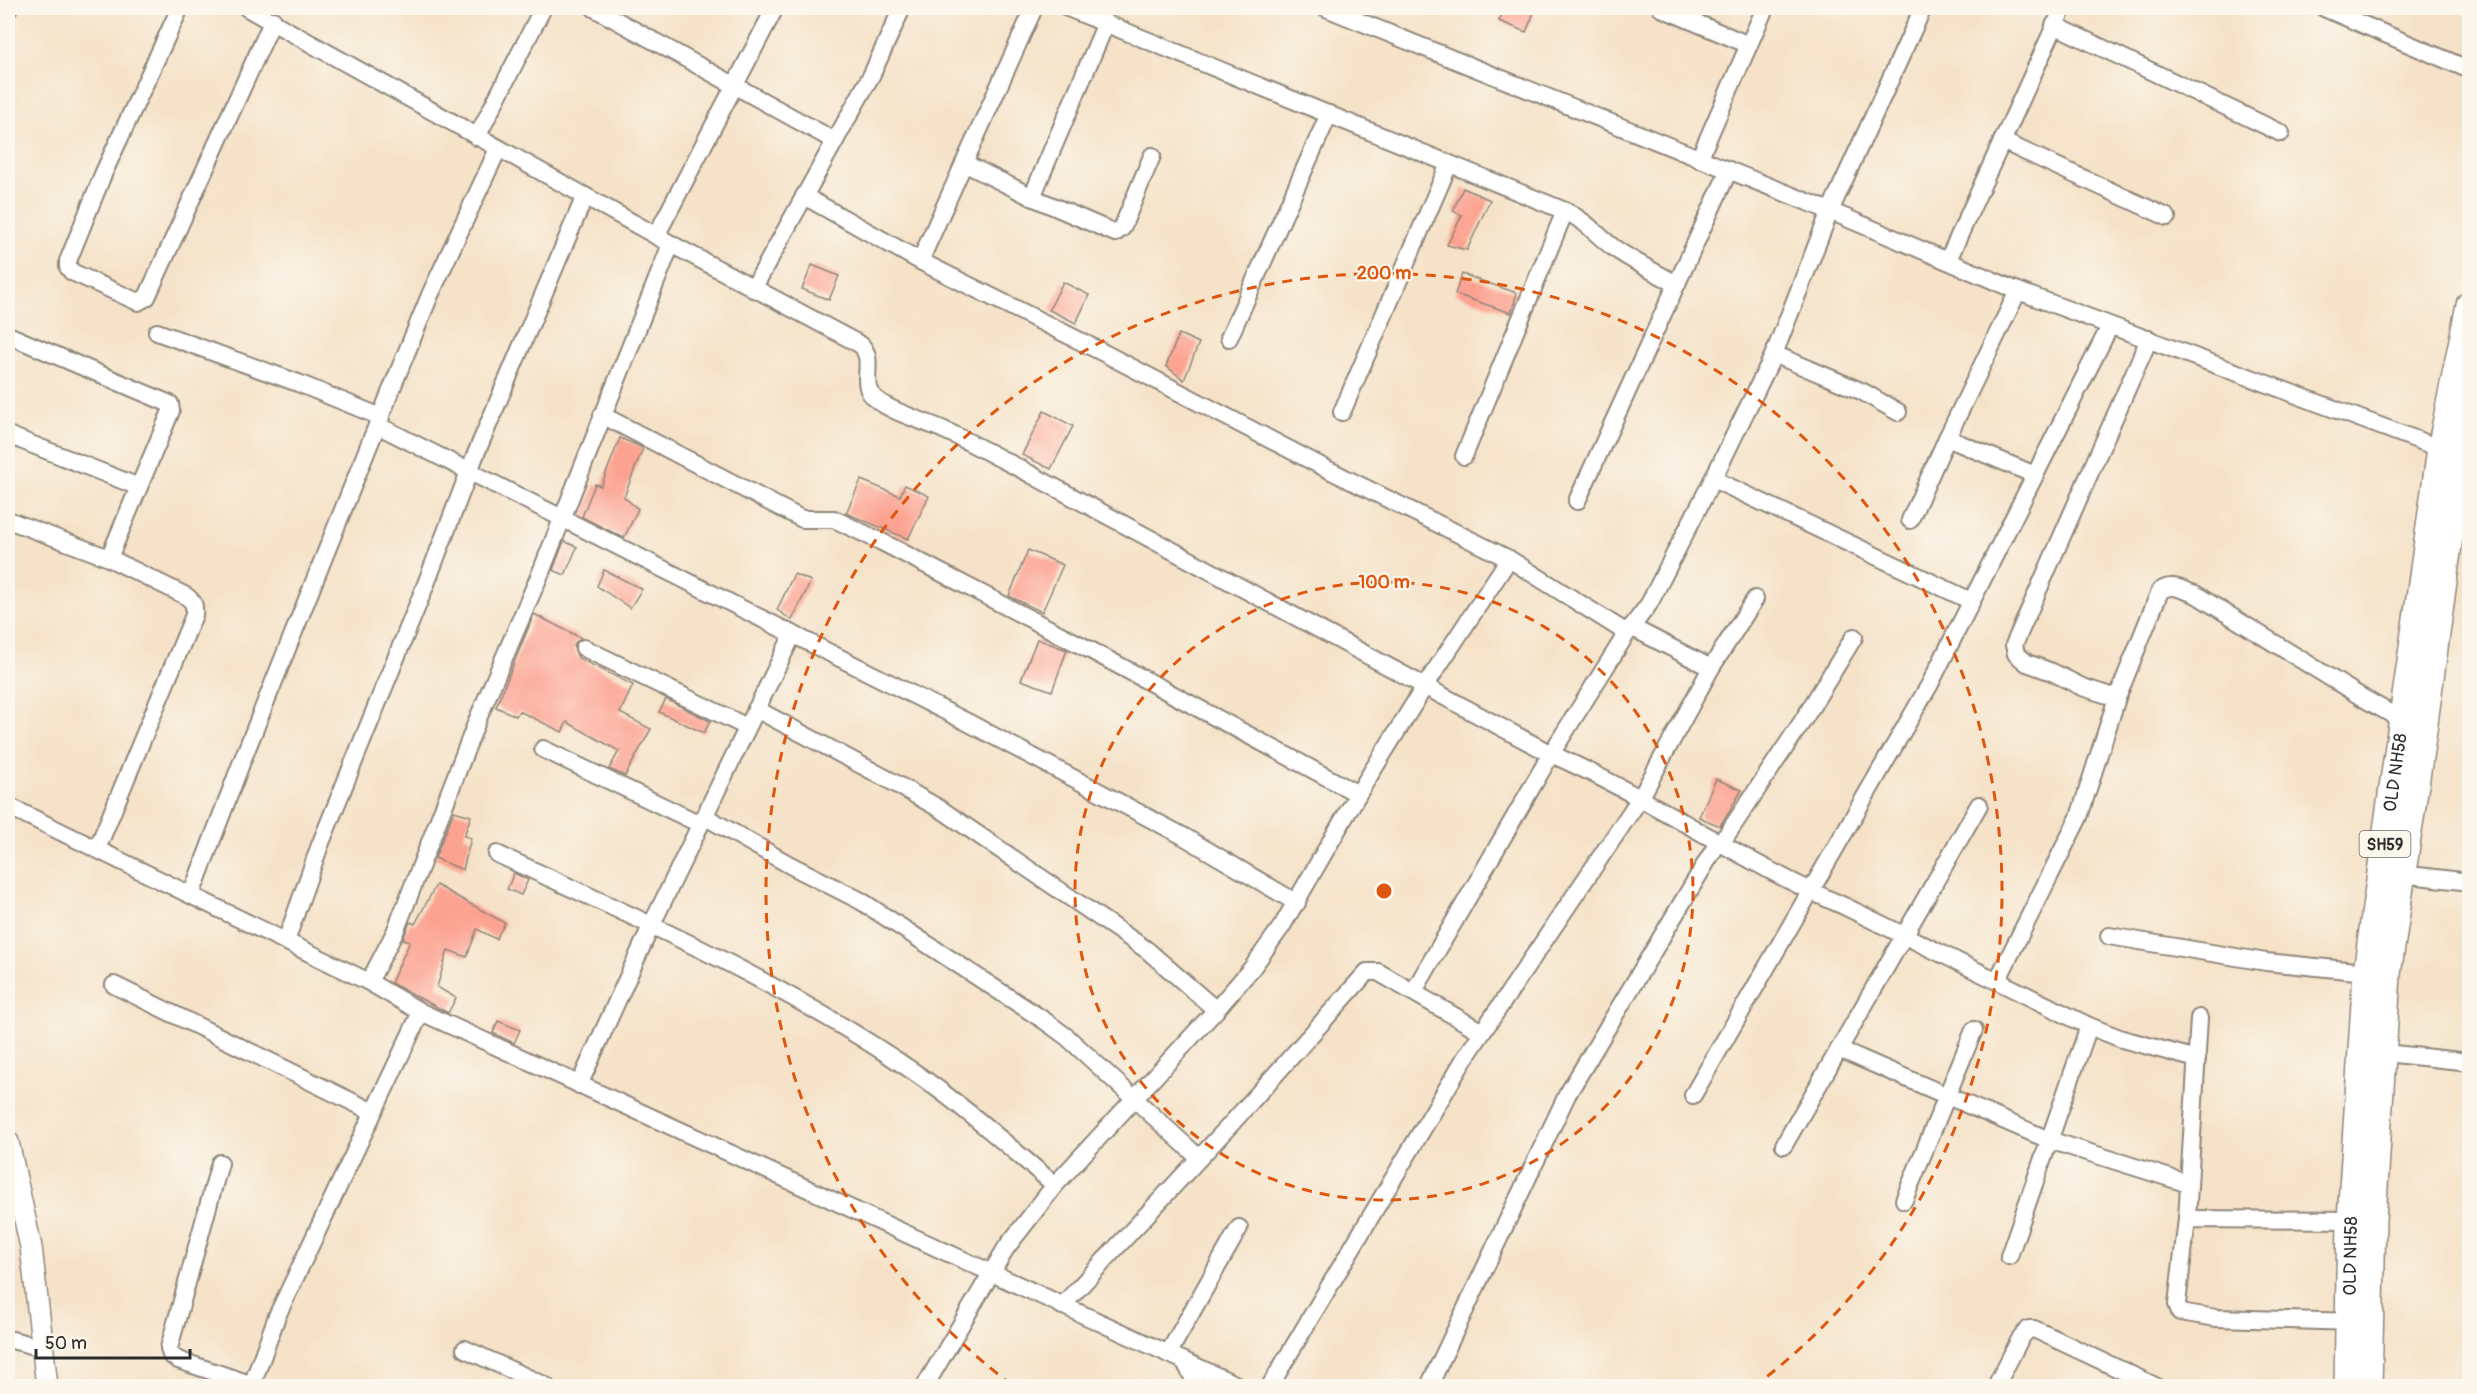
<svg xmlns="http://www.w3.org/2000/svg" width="2477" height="1394" font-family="Pangolin,sans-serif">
	<rect width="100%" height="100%" fill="#fbf7ec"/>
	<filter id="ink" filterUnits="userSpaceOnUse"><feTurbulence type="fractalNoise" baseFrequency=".0167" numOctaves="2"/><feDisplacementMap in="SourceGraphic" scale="12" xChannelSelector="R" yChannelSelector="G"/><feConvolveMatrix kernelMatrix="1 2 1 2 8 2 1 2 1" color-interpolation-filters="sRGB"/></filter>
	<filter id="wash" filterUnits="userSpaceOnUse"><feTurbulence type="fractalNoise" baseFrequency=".008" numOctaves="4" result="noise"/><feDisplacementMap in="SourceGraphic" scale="24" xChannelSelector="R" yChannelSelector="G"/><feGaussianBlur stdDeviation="1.35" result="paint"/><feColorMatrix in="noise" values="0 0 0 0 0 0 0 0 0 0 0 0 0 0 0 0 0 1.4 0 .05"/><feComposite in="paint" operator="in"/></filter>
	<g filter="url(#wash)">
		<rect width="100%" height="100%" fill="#f5e2c8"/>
		<g id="blocks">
			<g fill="#fca291">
				<path d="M 1505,8 L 1536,8 L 1526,32 L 1499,21 Z"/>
				<path d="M 1463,188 L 1490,200 L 1467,250 L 1447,245 L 1462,215 L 1453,211 Z"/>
				<path d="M 812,265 L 839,276 L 829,300 L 802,289 Z"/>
				<path d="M 1462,274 L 1517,293 L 1511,313 L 1455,294 Z"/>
				<path d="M 1063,282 L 1089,295 L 1076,323 L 1049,310 Z"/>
				<path d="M 1179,334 L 1199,343 L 1184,380 L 1166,366 Z"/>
				<path d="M 1044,411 L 1073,426 L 1051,469 L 1022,455 Z"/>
				<path d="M 620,438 L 643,448 L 624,497 L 638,509 L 624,538 L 582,517 L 595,484 L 601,486 Z"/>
				<path d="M 861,480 L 900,496 L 905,485 L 929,496 L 908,539 L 846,513 Z"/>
				<path d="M 564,541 L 577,547 L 565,575 L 553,570 Z"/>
				<path d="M 1028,550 L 1063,565 L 1042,612 L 1009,596 Z"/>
				<path d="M 604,570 L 642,589 L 630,608 L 597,586 Z"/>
				<path d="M 794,574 L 811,581 L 792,620 L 777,610 Z"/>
				<path d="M 534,614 L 581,638 L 575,643 L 574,648 L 578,658 L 633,685 L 620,713 L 651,729 L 625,776 L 609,769 L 619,751 L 567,722 L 562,732 L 519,711 L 516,716 L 496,707 Z"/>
				<path d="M 1037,639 L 1067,650 L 1052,691 L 1021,680 Z"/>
				<path d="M 666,699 L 710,721 L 704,733 L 659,712 Z"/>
				<path d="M 1716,779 L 1742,790 L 1720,826 L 1699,817 Z"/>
				<path d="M 454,811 L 471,816 L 464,836 L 471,838 L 463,870 L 435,858 Z"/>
				<path d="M 514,873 L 528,880 L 521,895 L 507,889 Z"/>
				<path d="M 436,885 L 505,923 L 496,939 L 477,929 L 467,957 L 448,950 L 437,987 L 456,998 L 448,1013 L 391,983 L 410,941 L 403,939 L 410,922 L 415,924 Z"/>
				<path d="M 498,1021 L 520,1030 L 514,1043 L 493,1033 Z"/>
			</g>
		</g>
	</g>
	<g filter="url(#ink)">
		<use href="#blocks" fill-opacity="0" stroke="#90867a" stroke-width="1.5"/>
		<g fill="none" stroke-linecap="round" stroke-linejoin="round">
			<defs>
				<g id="minor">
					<path d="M 180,8 L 104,172 L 68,261 L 68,267 L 72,272 L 138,302 L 147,297 L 273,20"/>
					<path d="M 247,8 L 671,244 L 861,345 C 875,360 861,379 871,394 C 884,411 926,421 946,431 C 970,442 993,455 1017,467 L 1551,754 C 1652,798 1743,863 1844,906 L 2089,1026 L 2122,1039 L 2197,1059"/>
					<path d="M 594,8 L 835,141"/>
					<path d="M 1068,8 L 1565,211 C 1588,222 1595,234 1614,248 C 1634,262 1656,273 1677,284"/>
					<path d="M 1326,8 L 1830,211 L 2018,291 L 2447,451"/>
					<path d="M 1661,8 L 1749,45"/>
					<path d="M 2324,8 L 2470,70"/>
					<path d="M 8,10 L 8,8"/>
					<path d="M 2054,25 L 2281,133"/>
					<path d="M 477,137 L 543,8"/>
					<path d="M 2002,141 L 2167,217"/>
					<path d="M 1699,159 L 1765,8"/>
					<path d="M 964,163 L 1032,197 L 1115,233 L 1122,228 L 1152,156"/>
					<path d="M 804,196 L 920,261 L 1100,351 L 1323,467 L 1509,559 L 1627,633"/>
					<path d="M 1032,197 L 1106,23"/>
					<path d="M 656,236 L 775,8"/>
					<path d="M 1948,260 L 2063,8"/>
					<path d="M 920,261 L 1034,8"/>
					<path d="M 753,289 L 872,74 L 902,8"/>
					<path d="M 157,332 L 298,383 L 381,417"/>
					<path d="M 8,335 L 170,404 L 171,411 L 109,558"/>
					<path d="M 1229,338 L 1329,114"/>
					<path d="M 1774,354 L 1863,392 L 1898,412"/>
					<path d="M 1342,412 L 1449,164"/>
					<path d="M 602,415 L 802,519 L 834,519 L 882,542 L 1092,651 L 1358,794"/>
					<path d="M 377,425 L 967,722 L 1183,836 L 1297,903"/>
					<path d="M 8,435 L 139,487"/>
					<path d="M 1947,438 L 2035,475"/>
					<path d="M 1464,456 L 1565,211"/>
					<path d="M 1713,479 L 1971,601"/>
					<path d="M 1577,501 L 1729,170"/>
					<path d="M 8,520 L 109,558 L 186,596 C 194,602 195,605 194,615 L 97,849"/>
					<path d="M 1910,520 L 1947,438 L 2018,291"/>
					<path d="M 1631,627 L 1711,668"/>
					<path d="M 584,648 L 747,727"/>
					<path d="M 2117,698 L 2082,687 L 2052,672 L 2027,663 L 2016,654 L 2014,645 L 2149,339"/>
					<path d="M 756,709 L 891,781 L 942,810 L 1147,950 L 1216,1010"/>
					<path d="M 543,749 L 700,824"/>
					<path d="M 8,806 L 369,982 L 421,1012 L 1239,1386"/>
					<path d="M 704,816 L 790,865 L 861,901 L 1045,1021 L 1067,1037 L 1199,1158"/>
					<path d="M 497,854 C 640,919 784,983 914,1072 C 964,1106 1009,1147 1055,1185"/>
					<path d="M 2401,874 L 2470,882"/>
					<path d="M 191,895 L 244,756 L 396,378 L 430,295 L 498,149"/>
					<path d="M 2109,936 L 2266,962 L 2376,973"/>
					<path d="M 286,941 L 320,845 L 424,589 L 475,456 L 585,196"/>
					<path d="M 1997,981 L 2079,817 L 2117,698 L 2160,591 C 2172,582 2182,590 2195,594 L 2363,698 L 2402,720"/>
					<path d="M 369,982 L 395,932 L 479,716 L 541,572 L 671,244"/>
					<path d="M 114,985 L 373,1112"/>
					<path d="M 1414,991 L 1551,754 L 1627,633 L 1649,604 L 1713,479 L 1774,354 L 1830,211 L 1923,8"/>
					<path d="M 1839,1049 L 2049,1140 L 2189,1184"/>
					<path d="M 2375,1052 L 2470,1062"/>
					<path d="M 579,1085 L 652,924 L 793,634"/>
					<path d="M 1693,1095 L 1930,684 L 2110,326"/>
					<path d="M 1784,1145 L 1979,805"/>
					<path d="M 220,1163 L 169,1348 L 171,1355 L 178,1360 L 256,1386"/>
					<path d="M 1904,1200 L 1974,1030"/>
					<path d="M 2187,1219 L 2199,1018"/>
					<path d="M 2009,1256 L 2089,1026"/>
					<path d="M 1062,1306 L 1231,1124 L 1367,972 L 1378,972 L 1482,1032"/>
					<path d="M 2356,1322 L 2216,1318 L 2180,1312 L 2177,1304 L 2187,1219 L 2359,1220"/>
					<path d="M 8,1339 L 43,1348"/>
					<path d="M 465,1349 L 546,1386"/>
					<path d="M 1168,1354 L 1239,1228"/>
					<path d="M 1185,1362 L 1197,1386"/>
					<path d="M 252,1385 L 277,1316 L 421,1012"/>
					<path d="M 925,1386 L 1006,1248 L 1055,1185 L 1216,1010 L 1252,968 L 1282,926 L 1358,794 L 1425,686 L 1509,559"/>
					<path d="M 1270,1386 L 1465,1058 L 1641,797 L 1711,668 L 1755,599"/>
					<path d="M 1429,1386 L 1567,1095 L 1719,841 L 1726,836 L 1802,722 L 1854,637"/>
					<path d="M 1996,1386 L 2021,1337 L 2029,1329 L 2034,1329 L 2155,1386"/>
				</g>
				<path id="tertiary" d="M 8,1142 L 31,1247 L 47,1386"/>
				<g id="primary">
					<path id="s1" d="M 2348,1386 L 2351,1220 L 2367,972 L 2441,449 L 2470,305"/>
					<path d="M 2368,1386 L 2372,1220 L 2387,974 L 2423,730 L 2460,455 L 2470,406"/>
				</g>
			</defs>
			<use href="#minor" stroke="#90867a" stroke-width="20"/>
			<use href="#tertiary" stroke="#90867a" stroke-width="24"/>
			<use href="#primary" stroke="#90867a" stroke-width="30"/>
			<use href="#minor" stroke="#fff" stroke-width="16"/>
			<use href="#tertiary" stroke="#fff" stroke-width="21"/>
			<use href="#primary" stroke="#fff" stroke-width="27"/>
		</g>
	</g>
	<g fill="none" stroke="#df570e" stroke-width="3" stroke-dasharray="10 8">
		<circle cx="1384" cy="891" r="309"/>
		<path d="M1012 1385A618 618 0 1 1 1756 1385"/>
	</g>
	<g text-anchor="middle" stroke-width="4.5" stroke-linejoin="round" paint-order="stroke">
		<rect fill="#fbf7ec" stroke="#696865" stroke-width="1.5" x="2359.5" y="831" width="51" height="26" rx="4.5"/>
		<g font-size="16" font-weight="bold" fill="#2b2b2b">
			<text x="2385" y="850">SH59</text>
		</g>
		<g font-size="18" fill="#2b2b2b" stroke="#fbf7ec">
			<text dy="6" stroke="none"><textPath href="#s1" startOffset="616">OLD NH58</textPath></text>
			<text dy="6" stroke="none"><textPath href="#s1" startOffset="130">OLD NH58</textPath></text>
		</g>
	</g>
	<circle cx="1384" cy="891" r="9" fill="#df570e" stroke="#fbf7ec" stroke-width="3"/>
	<g font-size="18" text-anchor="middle" font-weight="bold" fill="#df570e" stroke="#fbf7ec" stroke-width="4.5" stroke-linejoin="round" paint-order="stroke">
		<text x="1384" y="279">200 m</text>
		<text x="1384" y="588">100 m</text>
	</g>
	<rect width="2477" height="1394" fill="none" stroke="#fbf7ec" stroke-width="30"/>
	<path d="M36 1349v9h154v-9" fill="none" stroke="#2b2b2b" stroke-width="3"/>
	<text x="45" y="1349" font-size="18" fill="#2b2b2b" stroke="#fbf7ec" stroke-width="4.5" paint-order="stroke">50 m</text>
</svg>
